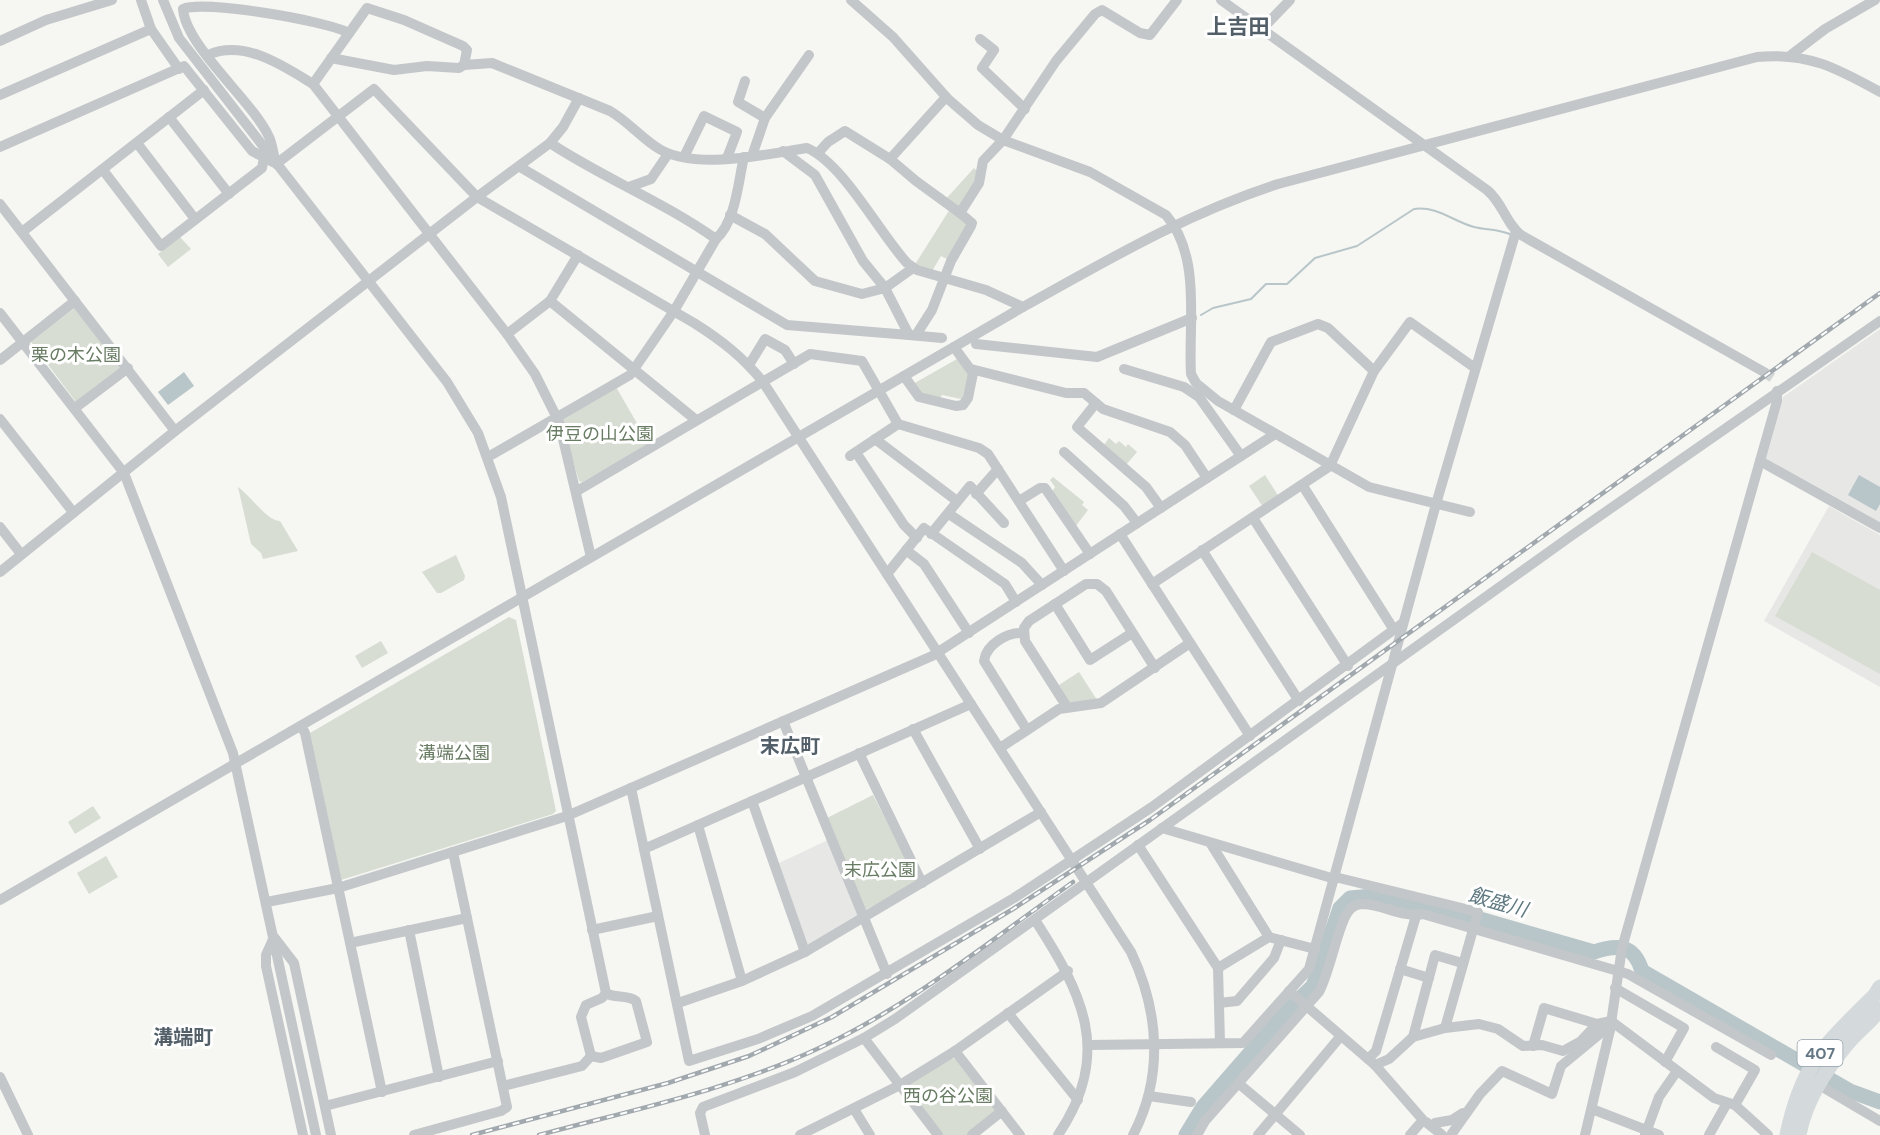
<svg xmlns="http://www.w3.org/2000/svg" width="1880" height="1135" font-family="'DM Sans','Noto Sans JP',sans-serif">
	<rect width="100%" height="100%" fill="#f6f6f2"/>
	<g fill="#e7e7e6">
		<path d="M 1880,329 L 1880,526 L 1765,460 L 1783,397 Z"/>
		<path d="M 1829,506 L 1880,535 L 1880,687 L 1764,621 Z"/>
		<path d="M 828,840 L 858,914 L 857,918 L 810,945 L 806,943 L 779,863 Z"/>
	</g>
	<g fill="#d7ddd3">
		<path d="M 974,168 L 979,173 L 959,209 L 945,200 Z"/>
		<path d="M 950,209 L 967,225 L 949,260 L 941,256 L 932,271 L 914,266 Z"/>
		<path d="M 180,237 L 191,249 L 168,267 L 158,254 Z"/>
		<path d="M 76,307 L 122,366 L 121,369 L 76,402 L 31,342 Z"/>
		<path d="M 957,359 L 969,372 L 965,397 L 961,399 L 942,395 L 940,399 L 923,395 L 913,384 Z"/>
		<path d="M 616,387 L 649,444 L 582,482 L 579,481 L 562,423 L 564,417 Z"/>
		<path d="M 1109,438 L 1116,444 L 1119,441 L 1126,447 L 1128,444 L 1137,452 L 1126,465 L 1104,445 Z"/>
		<path d="M 1265,475 L 1279,497 L 1263,507 L 1249,486 Z"/>
		<path d="M 1053,477 L 1084,502 L 1082,505 L 1088,510 L 1075,527 L 1052,492 L 1055,487 L 1050,480 Z"/>
		<path d="M 238,487 C 251,496 267,521 280,521 L 298,551 L 263,559 L 261,553 L 251,544 Z"/>
		<path d="M 1812,552 L 1880,590 L 1880,674 L 1775,616 Z"/>
		<path d="M 456,555 L 465,576 L 464,580 L 441,593 L 437,593 L 422,572 Z"/>
		<path d="M 509,617 L 516,620 L 556,811 L 553,814 L 341,880 L 310,733 Z"/>
		<path d="M 381,641 L 388,653 L 362,668 L 355,656 Z"/>
		<path d="M 1079,672 L 1097,700 L 1069,703 L 1059,685 Z"/>
		<path d="M 873,795 L 916,879 L 915,883 L 865,910 L 827,818 Z"/>
		<path d="M 93,806 L 101,818 L 75,834 L 68,822 Z"/>
		<path d="M 106,856 L 118,877 L 89,894 L 77,873 Z"/>
		<path d="M 951,1058 L 955,1059 L 996,1111 L 969,1135 L 943,1135 L 908,1089 L 908,1085 Z"/>
	</g>
	<g fill="#b8c6c9">
		<path d="M 184,372 L 194,386 L 168,405 L 158,392 Z"/>
		<path d="M 1859,475 L 1880,487 L 1880,504 L 1876,511 L 1848,495 Z"/>
	</g>
	<g fill="none" stroke-linecap="round" stroke-linejoin="round">
		<path stroke="#b8c6c9" stroke-width="2" d="M 1201,315 L 1213,308 L 1251,299 L 1266,284 L 1287,284 L 1315,258 L 1357,246 L 1414,209 C 1438,206 1452,221 1474,227 C 1486,230 1500,229 1512,235"/>
		<path stroke="#b8c6c9" stroke-width="15" d="M 1186,1135 L 1203,1107 L 1283,1015 L 1313,986 L 1340,908 L 1350,898 L 1373,896 L 1398,904 L 1435,906 L 1594,952 C 1617,944 1634,944 1642,971 L 1850,1091 L 1880,1102"/>
		<path stroke="#d2d6d6" stroke-width="10" stroke-dasharray="10 5" stroke-linecap="butt" d="M 1764,372 L 1776,380"/>
		<g stroke="#c3c7ca" stroke-width="10">
			<path d="M 141,0 L 151,29"/>
			<path d="M 163,0 L 179,38 L 447,382 L 478,433 L 501,497 L 606,993"/>
			<path d="M 851,0 L 893,37 L 948,99 L 978,125 L 1003,140 L 1090,172 L 1166,215 C 1202,257 1188,324 1191,374 L 1196,383 L 1218,401 L 1369,487 L 1470,512"/>
			<path d="M 1221,0 L 1487,190 C 1503,203 1506,224 1521,235 L 1764,372"/>
			<path d="M 1263,28 L 1290,0"/>
			<path d="M 980,39 L 994,50 L 982,68 L 1025,109"/>
			<path d="M 0,41 L 46,20 L 112,0"/>
			<path d="M 208,55 C 244,39 282,65 313,84 L 507,334 L 535,374 L 559,422 L 591,557"/>
			<path d="M 1791,55 L 1825,29 L 1875,0"/>
			<path d="M 464,65 L 492,63 L 610,111 C 629,122 643,140 661,150 C 698,170 767,154 807,148 C 844,164 879,233 907,263 L 917,270 L 986,290 L 1023,307"/>
			<path d="M 745,81 L 738,102 L 765,118 L 752,156"/>
			<path d="M 313,84 L 367,8 L 404,20 L 463,46 L 467,50 L 464,65 L 459,68 L 427,66 L 394,70 L 331,58"/>
			<path d="M 0,95 L 151,29 L 179,69"/>
			<path d="M 946,97 L 890,159 L 916,181 L 960,213"/>
			<path d="M 169,117 L 229,194"/>
			<path d="M 765,118 L 809,55"/>
			<path d="M 137,143 L 195,219"/>
			<path d="M 550,143 L 563,127 L 579,98"/>
			<path d="M 0,147 L 184,66 L 252,151 L 273,162"/>
			<path d="M 783,151 L 815,175 L 863,261 L 885,288 L 913,268"/>
			<path d="M 818,153 L 828,142 L 845,131 L 890,159"/>
			<path d="M 684,157 L 704,116 L 737,132 L 727,158"/>
			<path d="M 275,160 C 273,152 272,143 269,137 C 253,101 186,47 183,9 C 203,0 324,20 349,33"/>
			<path d="M 276,164 L 374,89 L 477,197 L 694,323 C 721,340 743,357 763,382 L 1131,952 C 1159,1011 1164,1076 1133,1135"/>
			<path d="M 520,167 L 787,325 L 909,335"/>
			<path d="M 103,170 L 161,246 L 262,168 L 264,158"/>
			<path d="M 629,187 L 651,179 L 668,154"/>
			<path d="M 0,204 L 175,431"/>
			<path d="M 730,215 L 765,234 L 815,281 L 862,294 L 885,288 L 909,335 L 942,338"/>
			<path d="M 22,232 L 204,90"/>
			<path d="M 550,301 L 696,420"/>
			<path d="M 0,313 L 124,473 L 233,753 L 316,1135"/>
			<path d="M 507,334 L 550,301 L 578,255"/>
			<path d="M 916,335 L 932,310 L 951,261 L 971,226 L 972,223 L 960,213 L 979,183 L 983,161 L 1003,140 L 1056,61 L 1095,14 L 1102,10 L 1140,33 L 1150,35 L 1177,0"/>
			<path d="M 976,344 L 1097,357 L 1192,318"/>
			<path d="M 0,360 L 75,301"/>
			<path d="M 749,365 L 765,339 L 785,350 L 794,364"/>
			<path d="M 971,369 L 1066,393 L 1084,393 L 1103,409 L 1170,432 L 1185,445 L 1207,478"/>
			<path d="M 1124,369 L 1184,387 L 1199,397 L 1241,456"/>
			<path d="M 904,376 L 919,397 L 956,406 L 963,405 L 968,398 L 973,373 L 954,347"/>
			<path d="M 1096,403 L 1077,427 L 1146,487 L 1161,508"/>
			<path d="M 75,408 L 128,368"/>
			<path d="M 1234,410 L 1271,342 L 1318,324 L 1328,328 L 1374,371"/>
			<path d="M 0,419 L 73,512"/>
			<path d="M 875,439 L 957,501"/>
			<path d="M 1064,452 L 1124,506 L 1137,523"/>
			<path d="M 857,454 L 904,525 L 917,538"/>
			<path d="M 850,456 L 898,424 L 979,448 L 988,454 L 1064,571"/>
			<path d="M 488,457 L 630,375 L 674,311 L 716,239 C 736,221 738,182 744,157"/>
			<path d="M 1760,461 L 1880,528"/>
			<path d="M 1303,486 L 1394,630"/>
			<path d="M 577,491 L 810,354 L 862,361 L 898,424"/>
			<path d="M 976,494 L 998,469"/>
			<path d="M 1019,501 L 1040,488 L 1045,488 L 1090,554"/>
			<path d="M 949,514 L 1022,563 L 1042,585"/>
			<path d="M 1253,518 L 1348,666"/>
			<path d="M 0,527 L 21,554"/>
			<path d="M 931,534 L 970,486 L 1004,523"/>
			<path d="M 1120,534 L 1250,736"/>
			<path d="M 906,550 L 924,564 L 969,633"/>
			<path d="M 1202,550 L 1299,701"/>
			<path d="M 0,572 L 175,431 L 477,197 L 550,143 C 603,178 664,202 716,239"/>
			<path d="M 887,574 L 924,528 L 1005,584 L 1016,602"/>
			<path d="M 1152,584 L 1330,466 L 1374,371 L 1410,322 L 1475,368"/>
			<path d="M 1055,604 L 1090,660 L 1132,633"/>
			<path d="M 1023,633 C 1008,632 986,644 984,661 L 1027,730"/>
			<path d="M 1067,707 L 1025,641 L 1024,628 L 1029,621 L 1086,584 L 1097,584 L 1106,591 L 1155,668"/>
			<path d="M 783,721 L 887,974"/>
			<path d="M 301,726 L 305,733 L 382,1092"/>
			<path d="M 913,729 L 980,849"/>
			<path d="M 1000,748 L 1059,709 L 1101,703 L 1190,643"/>
			<path d="M 859,753 L 922,883"/>
			<path d="M 631,788 L 689,1061 L 758,1039 L 812,1016 L 1014,898 L 1152,807 L 1403,623"/>
			<path d="M 752,801 L 805,952"/>
			<path d="M 698,825 L 742,981"/>
			<path d="M 1162,828 L 1335,879"/>
			<path d="M 1211,844 L 1269,937"/>
			<path d="M 1138,845 L 1218,968 L 1220,1043"/>
			<path d="M 644,849 L 971,704"/>
			<path d="M 1335,877 L 1478,912 L 1445,1028"/>
			<path d="M 0,900 L 1023,307 C 1108,260 1185,214 1278,184 L 1757,57 C 1807,52 1837,68 1880,92"/>
			<path d="M 267,902 L 338,888 L 567,816 L 932,656 L 1275,434"/>
			<path d="M 1035,920 C 1083,994 1113,1054 1058,1135"/>
			<path d="M 409,930 L 439,1077"/>
			<path d="M 592,930 L 658,916"/>
			<path d="M 350,943 L 467,918"/>
			<path d="M 1218,968 L 1269,937 L 1315,949"/>
			<path d="M 1400,969 L 1429,978"/>
			<path d="M 1615,988 L 1684,1028 L 1665,1062"/>
			<path d="M 1289,991 L 1375,1065 L 1423,1120 L 1410,1135"/>
			<path d="M 606,993 C 615,999 626,994 636,1001 L 647,1042 L 601,1058 L 591,1056 L 581,1017 L 586,1005 L 602,998 Z"/>
			<path d="M 678,1003 L 742,981 L 805,952 L 1041,812"/>
			<path d="M 1219,1003 L 1237,1001 L 1274,958 L 1281,940"/>
			<path d="M 1008,1013 L 1078,1100"/>
			<path d="M 1413,1037 L 1435,955 L 1462,963"/>
			<path d="M 864,1038 L 938,1135"/>
			<path d="M 1089,1045 L 1243,1043 L 1309,969 L 1436,504 L 1516,231"/>
			<path d="M 1533,1046 L 1544,1008 L 1597,1024"/>
			<path d="M 1716,1047 L 1755,1070 L 1735,1105"/>
			<path d="M 955,1051 L 1020,1135"/>
			<path d="M 1368,1059 L 1376,1051 L 1416,916"/>
			<path d="M 1375,1065 L 1389,1059 L 1413,1037 L 1445,1028 L 1479,1024 L 1498,1029 L 1523,1046 L 1542,1045 L 1563,1051 L 1581,1041 L 1597,1024 L 1611,1021 L 1714,1098 L 1735,1105 L 1768,1135"/>
			<path d="M 0,1077 L 28,1135"/>
			<path d="M 1238,1083 L 1300,1135"/>
			<path d="M 1819,1085 L 1880,1121"/>
			<path d="M 503,1086 L 582,1066 L 591,1056"/>
			<path d="M 1149,1096 L 1191,1102"/>
			<path d="M 325,1106 L 498,1061"/>
			<path d="M 854,1109 L 870,1135"/>
			<path d="M 1592,1109 L 1659,1135"/>
			<path d="M 1426,1122 L 1442,1135"/>
			<path d="M 1435,1123 L 1452,1120 L 1463,1113"/>
			<path d="M 303,1135 L 266,966 L 266,955 L 274,937 L 294,963 L 331,1135"/>
			<path d="M 414,1135 L 501,1111 L 507,1107 L 453,852"/>
			<path d="M 705,1135 L 700,1113 L 703,1107 L 795,1072 L 864,1038 L 895,1019 L 1571,536 L 1880,321"/>
			<path d="M 800,1135 L 900,1085 L 955,1051 L 1068,971"/>
			<path d="M 972,1135 L 1002,1111"/>
			<path d="M 1197,1135 L 1205,1121 L 1319,992 C 1330,972 1338,925 1348,912 C 1351,907 1357,904 1364,904 C 1384,905 1403,918 1423,914 L 1628,974 L 1771,1055"/>
			<path d="M 1258,1135 L 1340,1037"/>
			<path d="M 1451,1135 L 1480,1094 L 1502,1071 L 1552,1094 L 1561,1066 L 1601,1033 L 1610,1030"/>
			<path d="M 1585,1135 L 1610,1030 L 1622,948 L 1777,401 L 1777,391"/>
			<path d="M 1645,1135 L 1659,1097 L 1677,1071"/>
			<path d="M 1709,1135 L 1727,1103"/>
		</g>
		<g stroke="#d4d9dc" stroke-width="15">
			<path d="M 1787,1135 C 1802,1063 1825,1045 1875,995 L 1880,987"/>
			<path d="M 1799,1135 C 1805,1102 1826,1069 1848,1043 C 1858,1031 1871,1022 1880,1009"/>
		</g>
		<defs>
			<g id="rail">
				<path d="M 472,1135 L 668,1083 L 749,1056 L 832,1017 L 1013,909 L 1150,820 L 1880,293"/>
				<path d="M 539,1135 C 632,1110 729,1090 817,1049 C 910,1006 990,941 1073,882"/>
			</g>
		</defs>
		<use href="#rail" stroke="#a1a9ae" stroke-width="4.5"/>
		<use href="#rail" stroke="#fff" stroke-width="2" stroke-dasharray="7" stroke-linecap="butt"/>
	</g>
	<g text-anchor="middle" stroke-width="6" stroke-linejoin="round" paint-order="stroke">
		<rect fill="#fff" stroke="#92a0a9" stroke-width="1.5" x="1797.5" y="1040" width="45" height="26" rx="4.5"/>
		<g font-size="16" font-weight="bold" fill="#647784">
			<text x="1820" y="1059">407</text>
		</g>
		<g font-size="18" fill="#687b63" stroke="#fff">
			<text x="76" y="361">栗の木公園</text>
			<text x="600" y="440">伊豆の山公園</text>
			<text x="454" y="759">溝端公園</text>
			<text x="880" y="876">末広公園</text>
			<text x="948" y="1102">西の谷公園</text>
		</g>
		<g font-size="20" font-weight="bold" fill="#525f69" stroke="#fff">
			<text x="790" y="753">末広町</text>
			<text x="183" y="1044">溝端町</text>
		</g>
		<g font-size="20" font-style="italic" fill="#5f7981" stroke="#fff">
			<text transform="translate(1498 902) rotate(16)" y="7">飯盛川</text>
		</g>
		<g font-size="21" font-weight="bold" fill="#525f69" stroke="#fff">
			<text x="1238" y="34">上吉田</text>
		</g>
	</g>
</svg>
